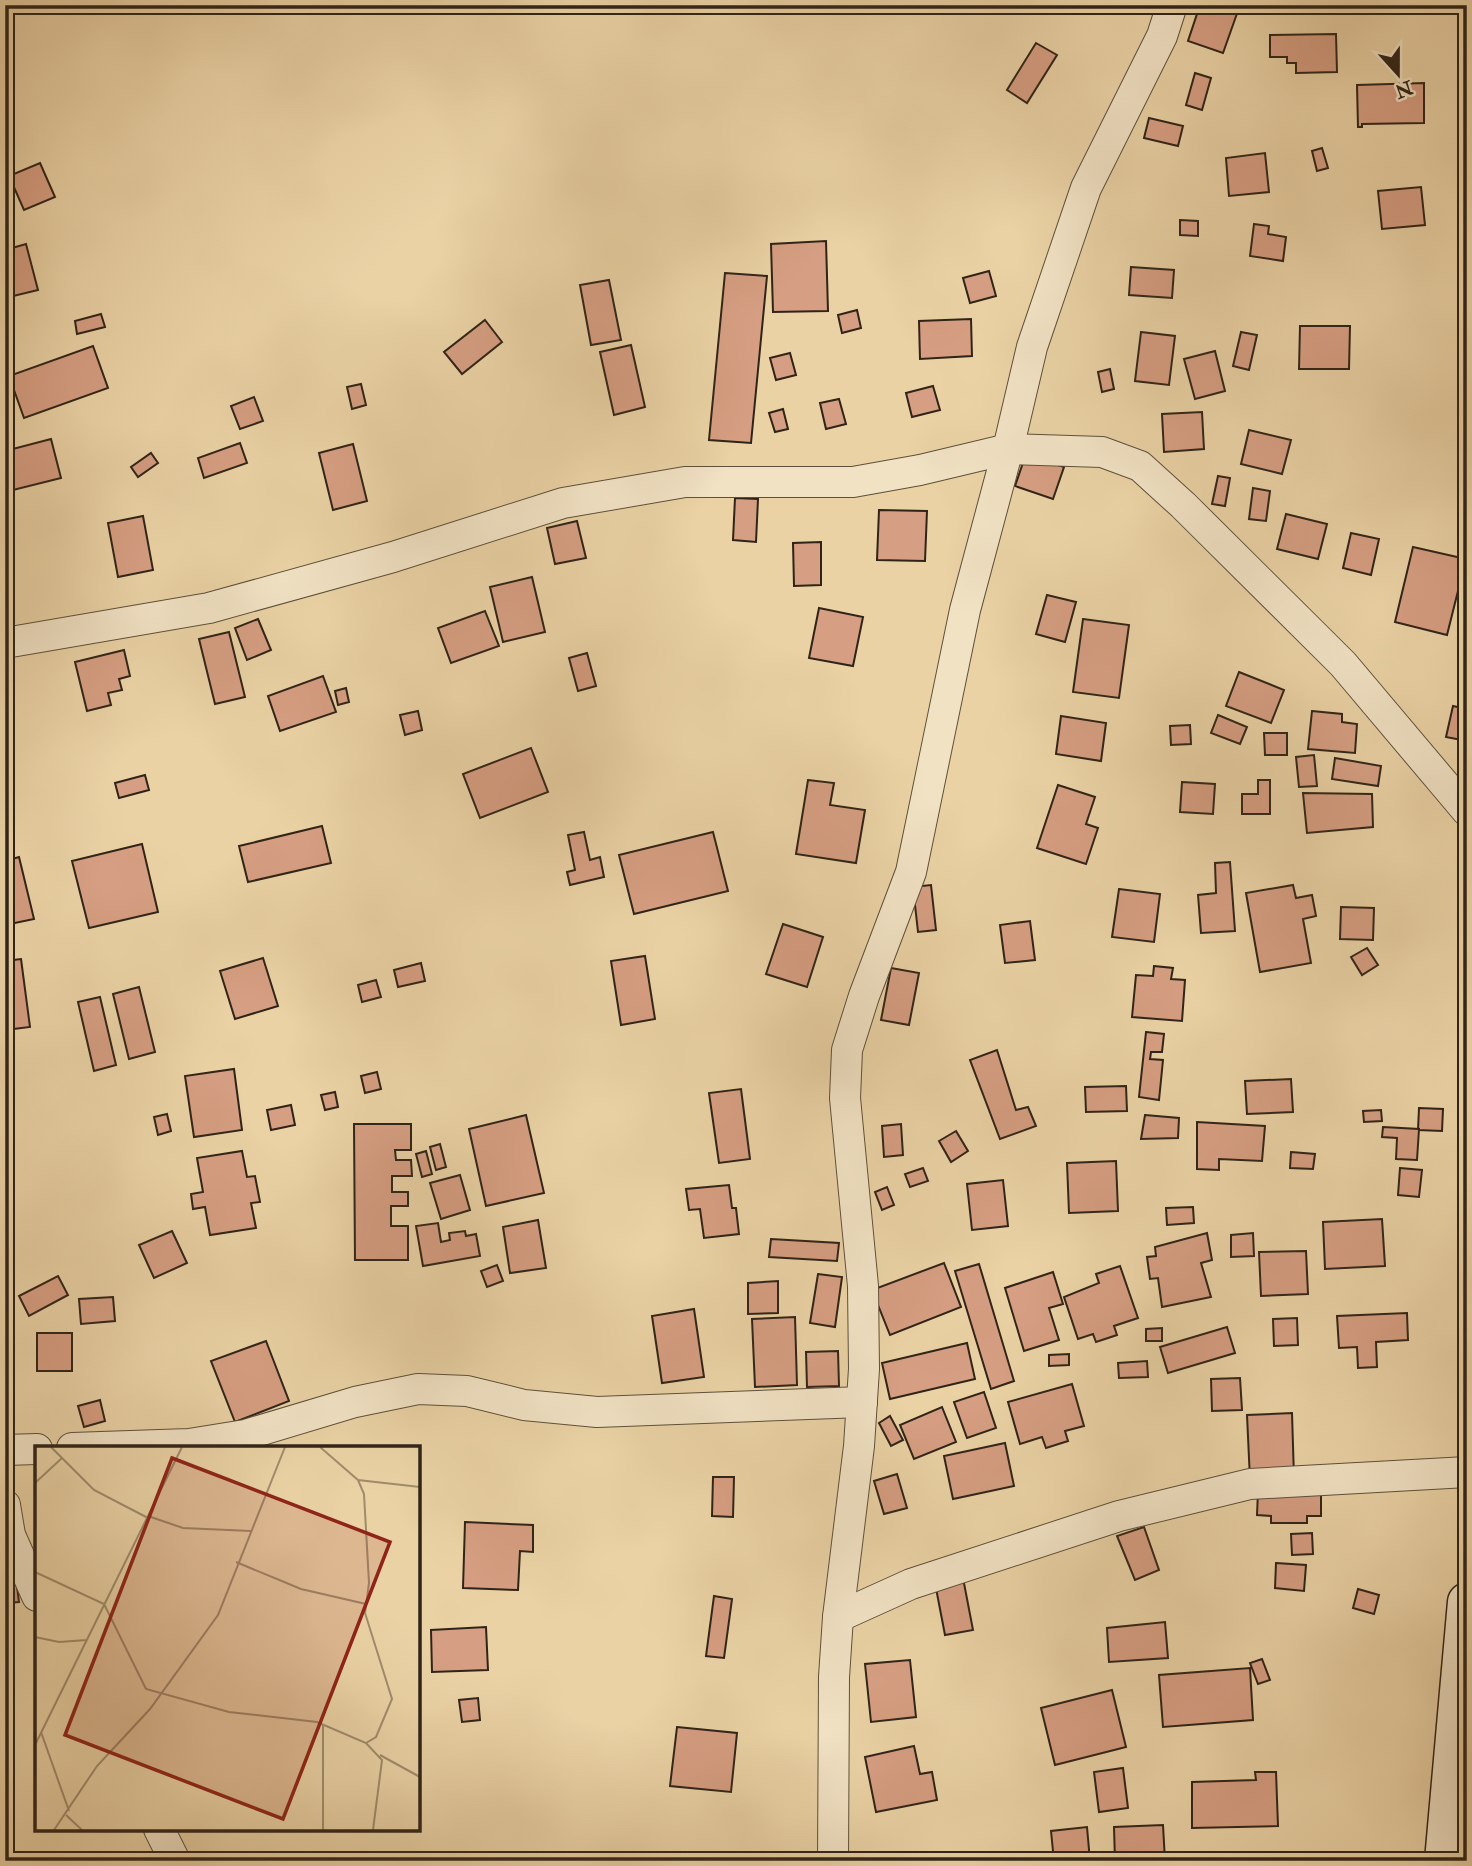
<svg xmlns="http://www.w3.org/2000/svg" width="1472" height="1866" font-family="'IM FELL Double Pica',serif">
	<rect width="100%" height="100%" fill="#ead2a5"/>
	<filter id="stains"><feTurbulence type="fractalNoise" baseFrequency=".00286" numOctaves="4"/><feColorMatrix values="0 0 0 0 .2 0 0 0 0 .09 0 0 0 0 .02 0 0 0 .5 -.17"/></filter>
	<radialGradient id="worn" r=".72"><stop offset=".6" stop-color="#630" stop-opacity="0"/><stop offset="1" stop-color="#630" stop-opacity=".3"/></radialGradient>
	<g fill="#d69e82" stroke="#302418" stroke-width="2">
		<path d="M 1200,5 L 1240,5 L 1223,53 L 1188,41 Z"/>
		<path d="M 1336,34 L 1337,72 L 1296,73 L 1296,63 L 1287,63 L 1287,57 L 1270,57 L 1270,35 Z"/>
		<path d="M 1036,43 L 1057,55 L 1027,103 L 1007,90 Z"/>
		<path d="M 1195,73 L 1211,78 L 1202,110 L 1186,105 Z"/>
		<path d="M 1424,83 L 1424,123 L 1362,124 L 1362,127 L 1358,127 L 1357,85 Z"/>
		<path d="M 1149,118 L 1183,126 L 1178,146 L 1144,138 Z"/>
		<path d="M 1322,148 L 1328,168 L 1317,171 L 1312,151 Z"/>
		<path d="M 1265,153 L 1269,192 L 1229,196 L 1226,158 Z"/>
		<path d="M 40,163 L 55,197 L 24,210 L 9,176 Z"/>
		<path d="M 1421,187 L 1425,225 L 1382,229 L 1378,191 Z"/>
		<path d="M 1180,220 L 1198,221 L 1198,236 L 1180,235 Z"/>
		<path d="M 1254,224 L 1269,226 L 1268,234 L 1286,237 L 1283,261 L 1250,256 Z"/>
		<path d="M 826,241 L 828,311 L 773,312 L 771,244 Z"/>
		<path d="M 26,244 L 38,290 L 5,298 L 5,250 Z"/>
		<path d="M 1131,267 L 1174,270 L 1172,298 L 1129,295 Z"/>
		<path d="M 989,271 L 996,296 L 970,303 L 963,278 Z"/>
		<path d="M 725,273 L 767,276 L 751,443 L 709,440 Z"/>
		<path d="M 609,280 L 621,340 L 591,345 L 580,285 Z"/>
		<path d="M 857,310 L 861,328 L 842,333 L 838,315 Z"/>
		<path d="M 101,314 L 105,327 L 77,334 L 75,321 Z"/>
		<path d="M 971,319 L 972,356 L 920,359 L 919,321 Z"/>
		<path d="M 485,320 L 502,342 L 462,374 L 444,352 Z"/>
		<path d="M 1300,326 L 1350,326 L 1349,369 L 1299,369 Z"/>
		<path d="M 1141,332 L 1175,336 L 1169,385 L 1135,381 Z"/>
		<path d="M 1241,332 L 1257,335 L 1249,370 L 1233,366 Z"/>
		<path d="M 631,345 L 645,407 L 614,415 L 600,352 Z"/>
		<path d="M 93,346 L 108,388 L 24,418 L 9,376 Z"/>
		<path d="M 1215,351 L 1225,391 L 1195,399 L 1184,359 Z"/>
		<path d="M 790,353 L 796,375 L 776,380 L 770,358 Z"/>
		<path d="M 1110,369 L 1114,389 L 1102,392 L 1098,372 Z"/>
		<path d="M 361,384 L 366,405 L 352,409 L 347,387 Z"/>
		<path d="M 933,386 L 940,410 L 912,417 L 906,393 Z"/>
		<path d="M 254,397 L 263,421 L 240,429 L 231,406 Z"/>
		<path d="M 839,399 L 846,424 L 826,429 L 820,403 Z"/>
		<path d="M 783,409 L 788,429 L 775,432 L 769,413 Z"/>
		<path d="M 1202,412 L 1204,449 L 1164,452 L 1162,414 Z"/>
		<path d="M 1249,430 L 1291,440 L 1282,474 L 1241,464 Z"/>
		<path d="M 51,439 L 61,478 L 5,492 L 5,451 Z"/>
		<path d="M 240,443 L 247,463 L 204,478 L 198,458 Z"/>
		<path d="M 353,444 L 367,501 L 333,510 L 319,453 Z"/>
		<path d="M 151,453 L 158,463 L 138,477 L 131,467 Z"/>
		<path d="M 1026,454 L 1064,467 L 1053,499 L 1015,486 Z"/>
		<path d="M 1218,476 L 1230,478 L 1225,506 L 1212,504 Z"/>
		<path d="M 1253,488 L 1270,491 L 1266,521 L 1249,519 Z"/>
		<path d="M 735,498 L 758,499 L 756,542 L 733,540 Z"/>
		<path d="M 879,510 L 927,511 L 925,561 L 877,560 Z"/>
		<path d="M 1286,514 L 1327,524 L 1318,559 L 1277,549 Z"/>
		<path d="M 143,516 L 153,570 L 118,577 L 108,523 Z"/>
		<path d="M 577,521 L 586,558 L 555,564 L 547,528 Z"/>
		<path d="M 1351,533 L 1379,539 L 1371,575 L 1343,568 Z"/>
		<path d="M 821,542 L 821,585 L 794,586 L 793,543 Z"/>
		<path d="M 1413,547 L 1466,559 L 1447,635 L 1395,622 Z"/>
		<path d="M 532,577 L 545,632 L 503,642 L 490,587 Z"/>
		<path d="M 1047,595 L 1076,602 L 1065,642 L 1036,634 Z"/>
		<path d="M 819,608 L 863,617 L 853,666 L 809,658 Z"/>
		<path d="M 485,611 L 499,646 L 451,663 L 438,628 Z"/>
		<path d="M 258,619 L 271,650 L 247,660 L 235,628 Z"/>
		<path d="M 1083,619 L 1129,625 L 1119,698 L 1073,692 Z"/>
		<path d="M 1465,625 L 1467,625 L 1467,685 L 1459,684 Z"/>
		<path d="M 229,632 L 245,697 L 215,704 L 199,639 Z"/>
		<path d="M 124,650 L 130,676 L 119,679 L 122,690 L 108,693 L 111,705 L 87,711 L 75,662 Z"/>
		<path d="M 587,653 L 596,686 L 578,691 L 569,658 Z"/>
		<path d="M 1239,672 L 1284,690 L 1271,723 L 1226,706 Z"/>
		<path d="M 323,676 L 336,712 L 280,731 L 268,696 Z"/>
		<path d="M 346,688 L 349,702 L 338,705 L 335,691 Z"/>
		<path d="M 1453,706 L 1467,709 L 1467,741 L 1446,737 Z"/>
		<path d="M 418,711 L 422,730 L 405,735 L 400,715 Z"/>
		<path d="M 1312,711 L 1342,714 L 1342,722 L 1357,724 L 1355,753 L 1308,749 Z"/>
		<path d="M 1218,715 L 1247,727 L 1240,744 L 1211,733 Z"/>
		<path d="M 1061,716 L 1106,723 L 1101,761 L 1056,754 Z"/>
		<path d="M 1190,725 L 1191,744 L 1171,745 L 1170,726 Z"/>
		<path d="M 1264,733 L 1287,733 L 1287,755 L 1265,755 Z"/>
		<path d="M 531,748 L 548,792 L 480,818 L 463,774 Z"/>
		<path d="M 1314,755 L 1317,786 L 1299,787 L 1296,757 Z"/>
		<path d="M 1335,758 L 1381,766 L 1378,786 L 1332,779 Z"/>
		<path d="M 145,775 L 149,790 L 119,798 L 115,783 Z"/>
		<path d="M 808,780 L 834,783 L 830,805 L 865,810 L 856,863 L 796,854 Z"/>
		<path d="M 1258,780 L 1270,780 L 1270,814 L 1242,814 L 1242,794 L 1258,794 Z"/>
		<path d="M 1182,782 L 1215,784 L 1213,814 L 1180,812 Z"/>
		<path d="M 1058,785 L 1095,797 L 1086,824 L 1098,828 L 1086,864 L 1037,848 Z"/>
		<path d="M 1303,793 L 1372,794 L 1373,827 L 1307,833 Z"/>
		<path d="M 322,826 L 331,863 L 248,882 L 239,846 Z"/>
		<path d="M 584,832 L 590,860 L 600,857 L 604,877 L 570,885 L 567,872 L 575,870 L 568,835 Z"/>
		<path d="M 713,832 L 728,891 L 634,914 L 619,855 Z"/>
		<path d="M 142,844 L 158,912 L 89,928 L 72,861 Z"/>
		<path d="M 19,857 L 34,919 L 5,925 L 5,861 Z"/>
		<path d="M 1230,862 L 1235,931 L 1201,933 L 1198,895 L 1216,893 L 1215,863 Z"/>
		<path d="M 931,885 L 936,930 L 918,932 L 913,887 Z"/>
		<path d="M 1293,885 L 1296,898 L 1312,895 L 1316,916 L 1303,919 L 1311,963 L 1260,972 L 1246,893 Z"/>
		<path d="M 1119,889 L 1160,894 L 1154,942 L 1112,937 Z"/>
		<path d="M 1341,907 L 1374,908 L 1373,940 L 1340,939 Z"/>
		<path d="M 1030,921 L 1035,960 L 1005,963 L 1000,925 Z"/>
		<path d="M 783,924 L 823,937 L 807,987 L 766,974 Z"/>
		<path d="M 1367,948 L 1378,965 L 1362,975 L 1351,957 Z"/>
		<path d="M 645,956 L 655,1019 L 621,1025 L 611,961 Z"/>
		<path d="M 263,958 L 278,1006 L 235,1019 L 220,971 Z"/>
		<path d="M 21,959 L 30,1027 L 5,1030 L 5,961 Z"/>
		<path d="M 421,963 L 425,981 L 398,987 L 394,970 Z"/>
		<path d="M 1154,966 L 1173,968 L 1171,979 L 1185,980 L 1182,1021 L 1132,1017 L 1136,975 L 1153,976 Z"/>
		<path d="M 891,968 L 919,973 L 909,1025 L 881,1020 Z"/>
		<path d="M 376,980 L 381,997 L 362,1002 L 358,985 Z"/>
		<path d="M 139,987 L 155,1052 L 129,1059 L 113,994 Z"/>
		<path d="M 100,997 L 116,1065 L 94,1071 L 78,1002 Z"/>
		<path d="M 1146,1032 L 1164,1034 L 1162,1052 L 1151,1052 L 1150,1059 L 1163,1060 L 1159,1100 L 1139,1097 Z"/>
		<path d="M 997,1050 L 1016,1110 L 1028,1107 L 1036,1126 L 1000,1139 L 970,1060 Z"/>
		<path d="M 234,1069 L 242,1130 L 194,1137 L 185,1076 Z"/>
		<path d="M 377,1072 L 381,1089 L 365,1093 L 361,1076 Z"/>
		<path d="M 1291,1079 L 1293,1112 L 1247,1114 L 1245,1081 Z"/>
		<path d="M 1126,1086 L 1127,1111 L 1086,1112 L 1085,1087 Z"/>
		<path d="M 741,1089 L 750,1159 L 719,1163 L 709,1093 Z"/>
		<path d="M 335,1092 L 338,1107 L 325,1110 L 321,1095 Z"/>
		<path d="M 291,1105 L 295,1125 L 271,1130 L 267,1110 Z"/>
		<path d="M 1419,1108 L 1443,1109 L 1442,1131 L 1418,1130 Z"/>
		<path d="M 1381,1110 L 1382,1121 L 1364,1122 L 1363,1111 Z"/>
		<path d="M 167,1114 L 171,1131 L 158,1135 L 154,1117 Z"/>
		<path d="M 526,1115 L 544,1193 L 486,1206 L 469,1129 Z"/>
		<path d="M 1145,1115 L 1179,1118 L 1178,1138 L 1141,1139 Z"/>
		<path d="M 1197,1122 L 1265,1126 L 1262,1161 L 1219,1159 L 1219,1170 L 1197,1169 Z"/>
		<path d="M 354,1124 L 411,1124 L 411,1150 L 395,1150 L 396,1160 L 411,1160 L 412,1176 L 392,1176 L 392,1192 L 408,1192 L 408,1206 L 391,1206 L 391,1226 L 408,1226 L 408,1260 L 355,1260 Z"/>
		<path d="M 901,1124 L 903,1155 L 884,1157 L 882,1126 Z"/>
		<path d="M 1383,1127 L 1419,1129 L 1417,1160 L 1396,1159 L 1397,1138 L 1382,1137 Z"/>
		<path d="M 956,1131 L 968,1151 L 951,1162 L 939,1141 Z"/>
		<path d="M 440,1144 L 446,1167 L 436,1170 L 430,1147 Z"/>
		<path d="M 242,1151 L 247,1177 L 255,1176 L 260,1202 L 251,1203 L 256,1228 L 210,1235 L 205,1207 L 193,1209 L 191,1194 L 203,1192 L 197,1158 Z"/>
		<path d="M 426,1151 L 432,1174 L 422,1177 L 416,1154 Z"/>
		<path d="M 1291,1152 L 1315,1154 L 1313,1169 L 1290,1168 Z"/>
		<path d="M 1116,1161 L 1118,1211 L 1069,1213 L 1067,1163 Z"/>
		<path d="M 923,1168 L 928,1181 L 910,1187 L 905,1174 Z"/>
		<path d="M 1400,1168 L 1422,1170 L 1419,1197 L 1398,1195 Z"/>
		<path d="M 460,1175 L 470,1210 L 441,1219 L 430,1183 Z"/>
		<path d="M 1003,1180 L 1008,1226 L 972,1230 L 967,1184 Z"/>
		<path d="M 729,1185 L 732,1208 L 736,1208 L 739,1234 L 704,1238 L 700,1209 L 689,1210 L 686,1189 Z"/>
		<path d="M 887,1187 L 894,1205 L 882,1210 L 875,1192 Z"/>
		<path d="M 1193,1207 L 1194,1223 L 1167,1225 L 1166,1208 Z"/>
		<path d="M 1382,1219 L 1385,1266 L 1325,1269 L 1323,1222 Z"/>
		<path d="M 538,1220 L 546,1268 L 510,1273 L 503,1227 Z"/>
		<path d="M 438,1223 L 441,1242 L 450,1240 L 449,1233 L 465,1231 L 466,1236 L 476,1234 L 480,1256 L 423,1266 L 416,1226 Z"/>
		<path d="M 172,1231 L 187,1263 L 154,1278 L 139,1245 Z"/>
		<path d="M 1207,1233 L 1212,1260 L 1201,1263 L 1211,1297 L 1162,1307 L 1158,1278 L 1150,1279 L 1147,1257 L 1156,1256 L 1155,1247 Z"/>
		<path d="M 1253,1233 L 1254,1256 L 1231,1257 L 1231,1235 Z"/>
		<path d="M 771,1239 L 839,1243 L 837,1261 L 769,1257 Z"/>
		<path d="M 1306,1251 L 1308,1294 L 1261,1296 L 1259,1252 Z"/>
		<path d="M 944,1263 L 961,1307 L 890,1335 L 872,1290 Z"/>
		<path d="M 979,1264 L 1014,1381 L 991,1389 L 955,1271 Z"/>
		<path d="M 497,1265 L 503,1281 L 487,1287 L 481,1271 Z"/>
		<path d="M 1120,1266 L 1138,1318 L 1114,1326 L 1117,1335 L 1096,1342 L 1093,1334 L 1078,1339 L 1064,1297 L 1099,1283 L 1096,1274 Z"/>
		<path d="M 1053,1272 L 1063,1304 L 1049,1308 L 1059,1340 L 1024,1351 L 1005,1288 Z"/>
		<path d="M 818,1274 L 842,1277 L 835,1327 L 810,1323 Z"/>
		<path d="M 58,1276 L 68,1295 L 29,1316 L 19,1296 Z"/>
		<path d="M 778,1281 L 778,1313 L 748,1314 L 748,1283 Z"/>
		<path d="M 113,1297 L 115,1321 L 81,1324 L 79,1299 Z"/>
		<path d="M 694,1309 L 704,1377 L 662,1383 L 652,1316 Z"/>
		<path d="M 1407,1313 L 1408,1340 L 1376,1342 L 1377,1367 L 1358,1368 L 1357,1347 L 1339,1348 L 1337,1316 Z"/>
		<path d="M 795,1317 L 797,1385 L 755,1387 L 752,1319 Z"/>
		<path d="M 1297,1318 L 1298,1345 L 1274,1346 L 1273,1319 Z"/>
		<path d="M 1227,1327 L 1235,1353 L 1168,1373 L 1160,1347 Z"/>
		<path d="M 1162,1328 L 1162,1341 L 1146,1341 L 1146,1329 Z"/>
		<rect x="37" y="1333" width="35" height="38"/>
		<path d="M 266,1341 L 289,1401 L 235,1422 L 211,1361 Z"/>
		<path d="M 967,1343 L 975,1379 L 890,1399 L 882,1363 Z"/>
		<path d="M 838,1351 L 839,1386 L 807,1387 L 806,1352 Z"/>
		<path d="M 1069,1354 L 1069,1365 L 1049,1366 L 1049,1355 Z"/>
		<path d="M 1147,1361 L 1148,1377 L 1119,1378 L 1118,1363 Z"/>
		<path d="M 1240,1378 L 1242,1410 L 1212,1411 L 1211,1379 Z"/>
		<path d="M 1072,1384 L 1084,1426 L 1065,1431 L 1068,1441 L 1046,1448 L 1042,1437 L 1020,1444 L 1008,1402 Z"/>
		<path d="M 984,1392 L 996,1428 L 967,1438 L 954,1402 Z"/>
		<path d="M 100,1400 L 105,1421 L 84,1427 L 78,1406 Z"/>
		<path d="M 942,1407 L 956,1442 L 914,1459 L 900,1425 Z"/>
		<path d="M 1292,1413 L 1294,1478 L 1250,1480 L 1247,1415 Z"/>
		<path d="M 890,1416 L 903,1440 L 891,1446 L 879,1423 Z"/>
		<path d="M 1005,1443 L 1014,1486 L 953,1499 L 944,1456 Z"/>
		<path d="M 897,1474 L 907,1508 L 884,1514 L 874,1481 Z"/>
		<path d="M 713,1477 L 734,1477 L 733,1517 L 712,1516 Z"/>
		<path d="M 1258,1491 L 1321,1491 L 1321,1516 L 1307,1516 L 1307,1523 L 1271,1523 L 1271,1516 L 1257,1515 Z"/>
		<path d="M 465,1522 L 533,1525 L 533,1552 L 520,1551 L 518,1590 L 463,1588 Z"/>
		<path d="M 1144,1527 L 1159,1570 L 1135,1580 L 1117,1536 Z"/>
		<path d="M 1312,1533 L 1313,1554 L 1292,1555 L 1291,1534 Z"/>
		<path d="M 12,1547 L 19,1602 L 5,1603 L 5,1548 Z"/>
		<path d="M 1276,1563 L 1306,1565 L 1304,1591 L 1275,1588 Z"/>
		<path d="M 963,1578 L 973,1630 L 945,1635 L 935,1583 Z"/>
		<path d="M 1358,1589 L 1379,1595 L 1374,1614 L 1353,1608 Z"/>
		<path d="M 714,1596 L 732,1599 L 724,1658 L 706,1656 Z"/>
		<path d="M 1165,1622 L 1168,1658 L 1109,1662 L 1107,1628 Z"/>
		<path d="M 486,1627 L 488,1670 L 432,1672 L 431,1630 Z"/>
		<path d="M 1262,1659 L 1270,1680 L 1258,1684 L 1250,1663 Z"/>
		<path d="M 910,1660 L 916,1717 L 871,1722 L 865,1664 Z"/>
		<path d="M 1250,1668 L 1253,1720 L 1163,1727 L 1159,1675 Z"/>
		<path d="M 1112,1690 L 1126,1747 L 1055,1765 L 1041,1708 Z"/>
		<path d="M 478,1698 L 480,1720 L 462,1722 L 459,1700 Z"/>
		<path d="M 677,1727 L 737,1733 L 731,1792 L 670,1786 Z"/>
		<path d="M 914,1746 L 920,1774 L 932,1772 L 937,1800 L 876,1812 L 865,1757 Z"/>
		<path d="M 1123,1768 L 1128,1808 L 1099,1812 L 1094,1772 Z"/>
		<path d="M 1255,1772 L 1276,1772 L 1278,1826 L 1192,1828 L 1192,1782 L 1256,1780 Z"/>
		<path d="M 1163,1825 L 1165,1861 L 1115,1861 L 1114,1827 Z"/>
		<path d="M 1087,1827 L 1090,1861 L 1054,1861 L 1051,1831 Z"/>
	</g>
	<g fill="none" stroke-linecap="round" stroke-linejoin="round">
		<defs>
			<g id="minor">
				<path d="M 5,643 L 209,608 L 393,557 L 563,503 L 685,482 L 853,482 L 920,470 L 1008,449 L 1102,452 L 1140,466 L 1183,505 L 1343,664 L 1467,811"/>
				<path d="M 72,1448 L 189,1444 L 245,1435 L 355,1402 L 418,1389 L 467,1391 L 524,1405 L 597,1412 L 862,1402"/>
				<path d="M 5,1450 L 37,1449"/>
				<path d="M 5,1505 L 10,1535 L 37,1596"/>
				<path d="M 838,1617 L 911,1584 L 1119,1516 L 1250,1484 L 1467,1472"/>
				<path d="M 159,1829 L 175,1861"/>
				<path d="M 833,1861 L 834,1677 L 838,1617 L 859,1446 L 864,1369 L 863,1286 L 845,1098 L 847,1050 L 864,996 L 911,872 L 965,610 L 1008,449 L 1032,347 L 1086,188 L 1162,36 L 1172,5"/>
			</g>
			<path id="secondary" d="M 1444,1861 L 1467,1602"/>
		</defs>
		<use href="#minor" stroke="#5e503b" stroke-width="32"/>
		<use href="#secondary" stroke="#302418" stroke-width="41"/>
		<use href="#minor" stroke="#f1e2c4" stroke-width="30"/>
		<use href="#secondary" stroke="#f1e2c4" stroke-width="38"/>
	</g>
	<g transform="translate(35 1446)">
		<rect width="385" height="385" fill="#ead2a5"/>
		<path fill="none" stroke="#a08c6d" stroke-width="2" d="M 16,1 L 59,44 L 113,72M 285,1 L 323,34 L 385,41M 323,34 L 329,48 L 334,137 L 330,167 L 357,253 L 341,291 L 331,297M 0,37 L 27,12M 113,70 L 148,82 L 216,85M 201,116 L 266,143 L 331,158M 0,126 L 69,158 L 111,243 L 194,266 L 282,276 L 331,297 L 347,314 L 338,384M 0,191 L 24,196 L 52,194M 6,286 L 34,365M 0,299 L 147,1M 345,309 L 385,331M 31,369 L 47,384M 19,384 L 62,320 L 115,263 L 183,169 L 250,1M 288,384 L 288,278"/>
		<path fill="#8f2418" fill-opacity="0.15" stroke="#8f2418" stroke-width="3.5" d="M 137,12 L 355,96 L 248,373 L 30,289 Z"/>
		<rect width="385" height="385" fill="none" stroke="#302418" stroke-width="3.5"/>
	</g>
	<rect width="1472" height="1866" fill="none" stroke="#ead2a5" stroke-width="28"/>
	<rect x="7" y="7" width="1458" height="1852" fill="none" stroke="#302418" stroke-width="3.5"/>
	<rect x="14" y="14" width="1444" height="1838" fill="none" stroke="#302418" stroke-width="2"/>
	<g transform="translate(1398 74) rotate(159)" stroke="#f1e2c4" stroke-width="5" paint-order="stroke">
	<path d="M0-5L12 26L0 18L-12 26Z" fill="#302418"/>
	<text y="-10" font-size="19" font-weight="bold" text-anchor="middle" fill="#302418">N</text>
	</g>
	<rect width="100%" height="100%" filter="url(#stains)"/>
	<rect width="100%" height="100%" fill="url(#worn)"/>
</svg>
